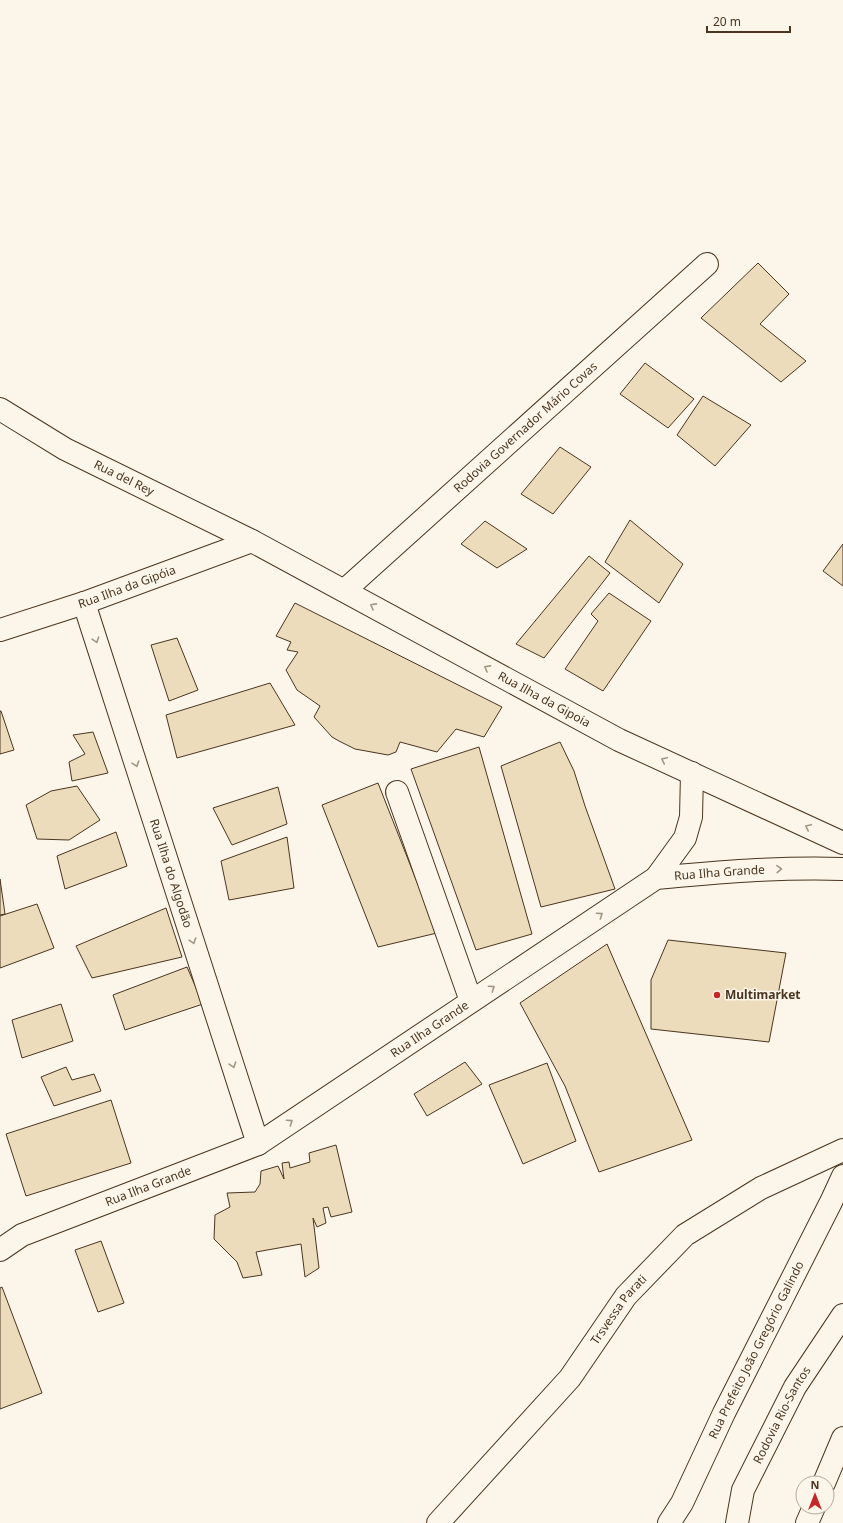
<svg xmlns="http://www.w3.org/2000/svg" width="843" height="1523" font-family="'Noto Sans',sans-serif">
	<rect width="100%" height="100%" fill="#fbf6e9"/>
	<g fill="#ecdcbc" stroke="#4a3520">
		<path d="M 758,263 L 789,294 L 760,324 L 806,361 L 781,382 L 701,318 Z"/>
		<path d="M 645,363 L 694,399 L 668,428 L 620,394 Z"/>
		<path d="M 703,396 L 751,425 L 715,466 L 677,435 Z"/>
		<path d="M 560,447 L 591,467 L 553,514 L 521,494 Z"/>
		<path d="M 630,520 L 683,564 L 659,603 L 605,562 Z"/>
		<path d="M 485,521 L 527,549 L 497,568 L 461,544 Z"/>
		<path d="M 843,544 L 843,586 L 823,571 Z"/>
		<path d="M 589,556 L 610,573 L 544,658 L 516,644 Z"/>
		<path d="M 609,593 L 651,621 L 603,691 L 565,669 L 598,621 L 591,614 Z"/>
		<path d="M 295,603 L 502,707 L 484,737 L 456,729 L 437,752 L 400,742 L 396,752 L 388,755 L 355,749 L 339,741 L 332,737 L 314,717 L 320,706 L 297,690 L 286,670 L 298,652 L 287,650 L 291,642 L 276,636 Z"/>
		<path d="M 177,638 L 198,690 L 169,701 L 151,645 Z"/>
		<path d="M 270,683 L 295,725 L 177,758 L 166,715 Z"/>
		<path d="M 0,711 L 1,711 L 14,750 L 0,754 Z"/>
		<path d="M 93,732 L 108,773 L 72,781 L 69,762 L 85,754 L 73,735 Z"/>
		<path d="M 560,742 L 574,771 L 585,806 L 615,889 L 541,907 L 501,766 Z"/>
		<path d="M 479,747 L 532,934 L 476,950 L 411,769 Z"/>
		<path d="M 378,783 L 437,933 L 378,947 L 322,805 Z"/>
		<path d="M 77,786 L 100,820 L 69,840 L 37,839 L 26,805 L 51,791 Z"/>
		<path d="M 278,787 L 287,824 L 232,845 L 213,808 Z"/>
		<path d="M 116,832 L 127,866 L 65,889 L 57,856 Z"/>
		<path d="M 287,837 L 294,888 L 229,900 L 221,861 Z"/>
		<path d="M 0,879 L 5,914 L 0,915 Z"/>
		<path d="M 37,904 L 54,948 L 0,968 L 0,916 Z"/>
		<path d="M 166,908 L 182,957 L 92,978 L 76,946 Z"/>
		<path d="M 668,940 L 786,953 L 769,1042 L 651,1029 L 651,980 Z"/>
		<path d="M 607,944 L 692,1140 L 599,1172 L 565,1086 L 520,1003 Z"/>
		<path d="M 187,967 L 203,1004 L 125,1030 L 113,995 Z"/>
		<path d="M 61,1004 L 73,1041 L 22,1058 L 12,1020 Z"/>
		<path d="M 465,1062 L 482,1084 L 427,1116 L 414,1094 Z"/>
		<path d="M 547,1063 L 576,1141 L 523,1164 L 489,1085 Z"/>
		<path d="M 66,1067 L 72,1080 L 94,1074 L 101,1091 L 54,1106 L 41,1077 Z"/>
		<path d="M 111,1100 L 131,1163 L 26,1196 L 6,1134 Z"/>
		<path d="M 336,1145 L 352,1212 L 331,1217 L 328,1207 L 323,1208 L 326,1223 L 317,1227 L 313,1218 L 319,1268 L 305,1277 L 301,1244 L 256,1252 L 262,1275 L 243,1278 L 237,1262 L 214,1239 L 215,1215 L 230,1207 L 227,1193 L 255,1192 L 260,1184 L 261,1171 L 278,1166 L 284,1179 L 282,1163 L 289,1162 L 290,1168 L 310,1162 L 309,1153 Z"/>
		<path d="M 101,1241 L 124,1303 L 98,1312 L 75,1250 Z"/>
		<path d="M 2,1287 L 42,1393 L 0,1409 L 0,1288 Z"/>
	</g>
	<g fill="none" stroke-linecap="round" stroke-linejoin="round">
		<defs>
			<g id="minor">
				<path id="s1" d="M 0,409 L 65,449 L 252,541 L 619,740 L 843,843"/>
				<path id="s2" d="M 345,590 L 707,264"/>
				<path id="s3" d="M 84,603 L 258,1144"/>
				<path id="s4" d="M 0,630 L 84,603 L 252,541"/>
				<path d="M 397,792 L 471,1001"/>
				<path d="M 656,878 L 685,838 L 691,817 L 692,773"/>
				<path id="s5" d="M 0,1250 L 22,1235 L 258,1144 L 656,878 C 718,872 780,867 843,869"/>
				<path id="s6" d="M 438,1523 L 570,1378 L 626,1296 L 685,1235 L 761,1188 L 843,1150"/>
			</g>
			<g id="major">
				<path d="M 824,1483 L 843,1438"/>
				<path id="s7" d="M 669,1523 L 682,1503 L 724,1413 L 831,1202 L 843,1176"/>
				<path d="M 807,1523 L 814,1507"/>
			</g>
			<g id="highway">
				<path id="s8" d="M 737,1523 L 743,1490 L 795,1387 L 843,1315"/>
			</g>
		</defs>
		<use href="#minor" stroke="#4a3520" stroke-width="24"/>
		<use href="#major" stroke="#4a3520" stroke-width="24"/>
		<use href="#highway" stroke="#4a3520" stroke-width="24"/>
		<use href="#minor" stroke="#fbf6e9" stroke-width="22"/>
		<use href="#major" stroke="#fbf6e9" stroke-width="22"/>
		<use href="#highway" stroke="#fbf6e9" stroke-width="22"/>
	</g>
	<defs><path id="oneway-chevron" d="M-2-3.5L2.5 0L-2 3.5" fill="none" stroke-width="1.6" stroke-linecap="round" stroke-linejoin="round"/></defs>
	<g stroke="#a29684">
		<use href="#oneway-chevron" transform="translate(373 606) rotate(-151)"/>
		<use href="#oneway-chevron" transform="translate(96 640) rotate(72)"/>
		<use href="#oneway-chevron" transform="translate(487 668) rotate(-151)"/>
		<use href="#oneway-chevron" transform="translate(664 760) rotate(-155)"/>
		<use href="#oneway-chevron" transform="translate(136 764) rotate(72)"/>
		<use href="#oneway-chevron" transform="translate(808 827) rotate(-155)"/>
		<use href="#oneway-chevron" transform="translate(779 869) rotate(-2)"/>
		<use href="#oneway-chevron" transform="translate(600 915) rotate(-34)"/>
		<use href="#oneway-chevron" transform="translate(193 941) rotate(72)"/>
		<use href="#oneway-chevron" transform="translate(492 988) rotate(-34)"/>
		<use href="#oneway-chevron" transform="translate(233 1065) rotate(72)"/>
		<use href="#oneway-chevron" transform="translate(290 1122) rotate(-34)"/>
	</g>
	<circle fill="#c62828" stroke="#fbf6e9" stroke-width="1.5" cx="717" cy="995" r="4"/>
	<g text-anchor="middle" stroke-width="3" stroke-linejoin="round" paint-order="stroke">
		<g font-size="12" fill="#4a3520" stroke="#fbf6e9">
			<text dy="4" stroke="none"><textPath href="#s2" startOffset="243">Rodovia Governador Mário Covas</textPath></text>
			<text dy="4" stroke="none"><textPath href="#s1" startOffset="142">Rua del Rey</textPath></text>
			<text dy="4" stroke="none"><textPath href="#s4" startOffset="134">Rua Ilha da Gipóia</textPath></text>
			<text dy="4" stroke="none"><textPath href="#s1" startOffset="617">Rua Ilha da Gipoia</textPath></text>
			<text dy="4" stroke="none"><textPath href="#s3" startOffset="284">Rua Ilha do Algodão</textPath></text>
			<text dy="4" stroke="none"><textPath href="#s5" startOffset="822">Rua Ilha Grande</textPath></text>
			<text dy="4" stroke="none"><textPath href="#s5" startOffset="486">Rua Ilha Grande</textPath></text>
			<text dy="4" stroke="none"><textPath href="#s5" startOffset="162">Rua Ilha Grande</textPath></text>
			<text dy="4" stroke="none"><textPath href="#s6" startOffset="280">Trsvessa Parati</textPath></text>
			<text dy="4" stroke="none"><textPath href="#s7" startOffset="194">Rua Prefeito João Gregório Galindo</textPath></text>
			<text dy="4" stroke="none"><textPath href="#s8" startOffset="118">Rodovia Rio-Santos</textPath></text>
		</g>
		<g font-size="12" font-weight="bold" fill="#4a3520" stroke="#fbf6e9" text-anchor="start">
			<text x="725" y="999">Multimarket</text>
		</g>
	</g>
	<g transform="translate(815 1495)"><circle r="19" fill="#fbf6e9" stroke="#b4a999"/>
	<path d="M0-3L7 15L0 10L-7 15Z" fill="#c62828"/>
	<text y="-6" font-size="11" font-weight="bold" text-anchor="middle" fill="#4a3520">N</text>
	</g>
	<path d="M707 26v6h83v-6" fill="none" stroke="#4a3520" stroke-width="2"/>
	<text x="713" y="26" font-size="12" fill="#4a3520" stroke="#fbf6e9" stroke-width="3" paint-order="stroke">20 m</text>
</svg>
